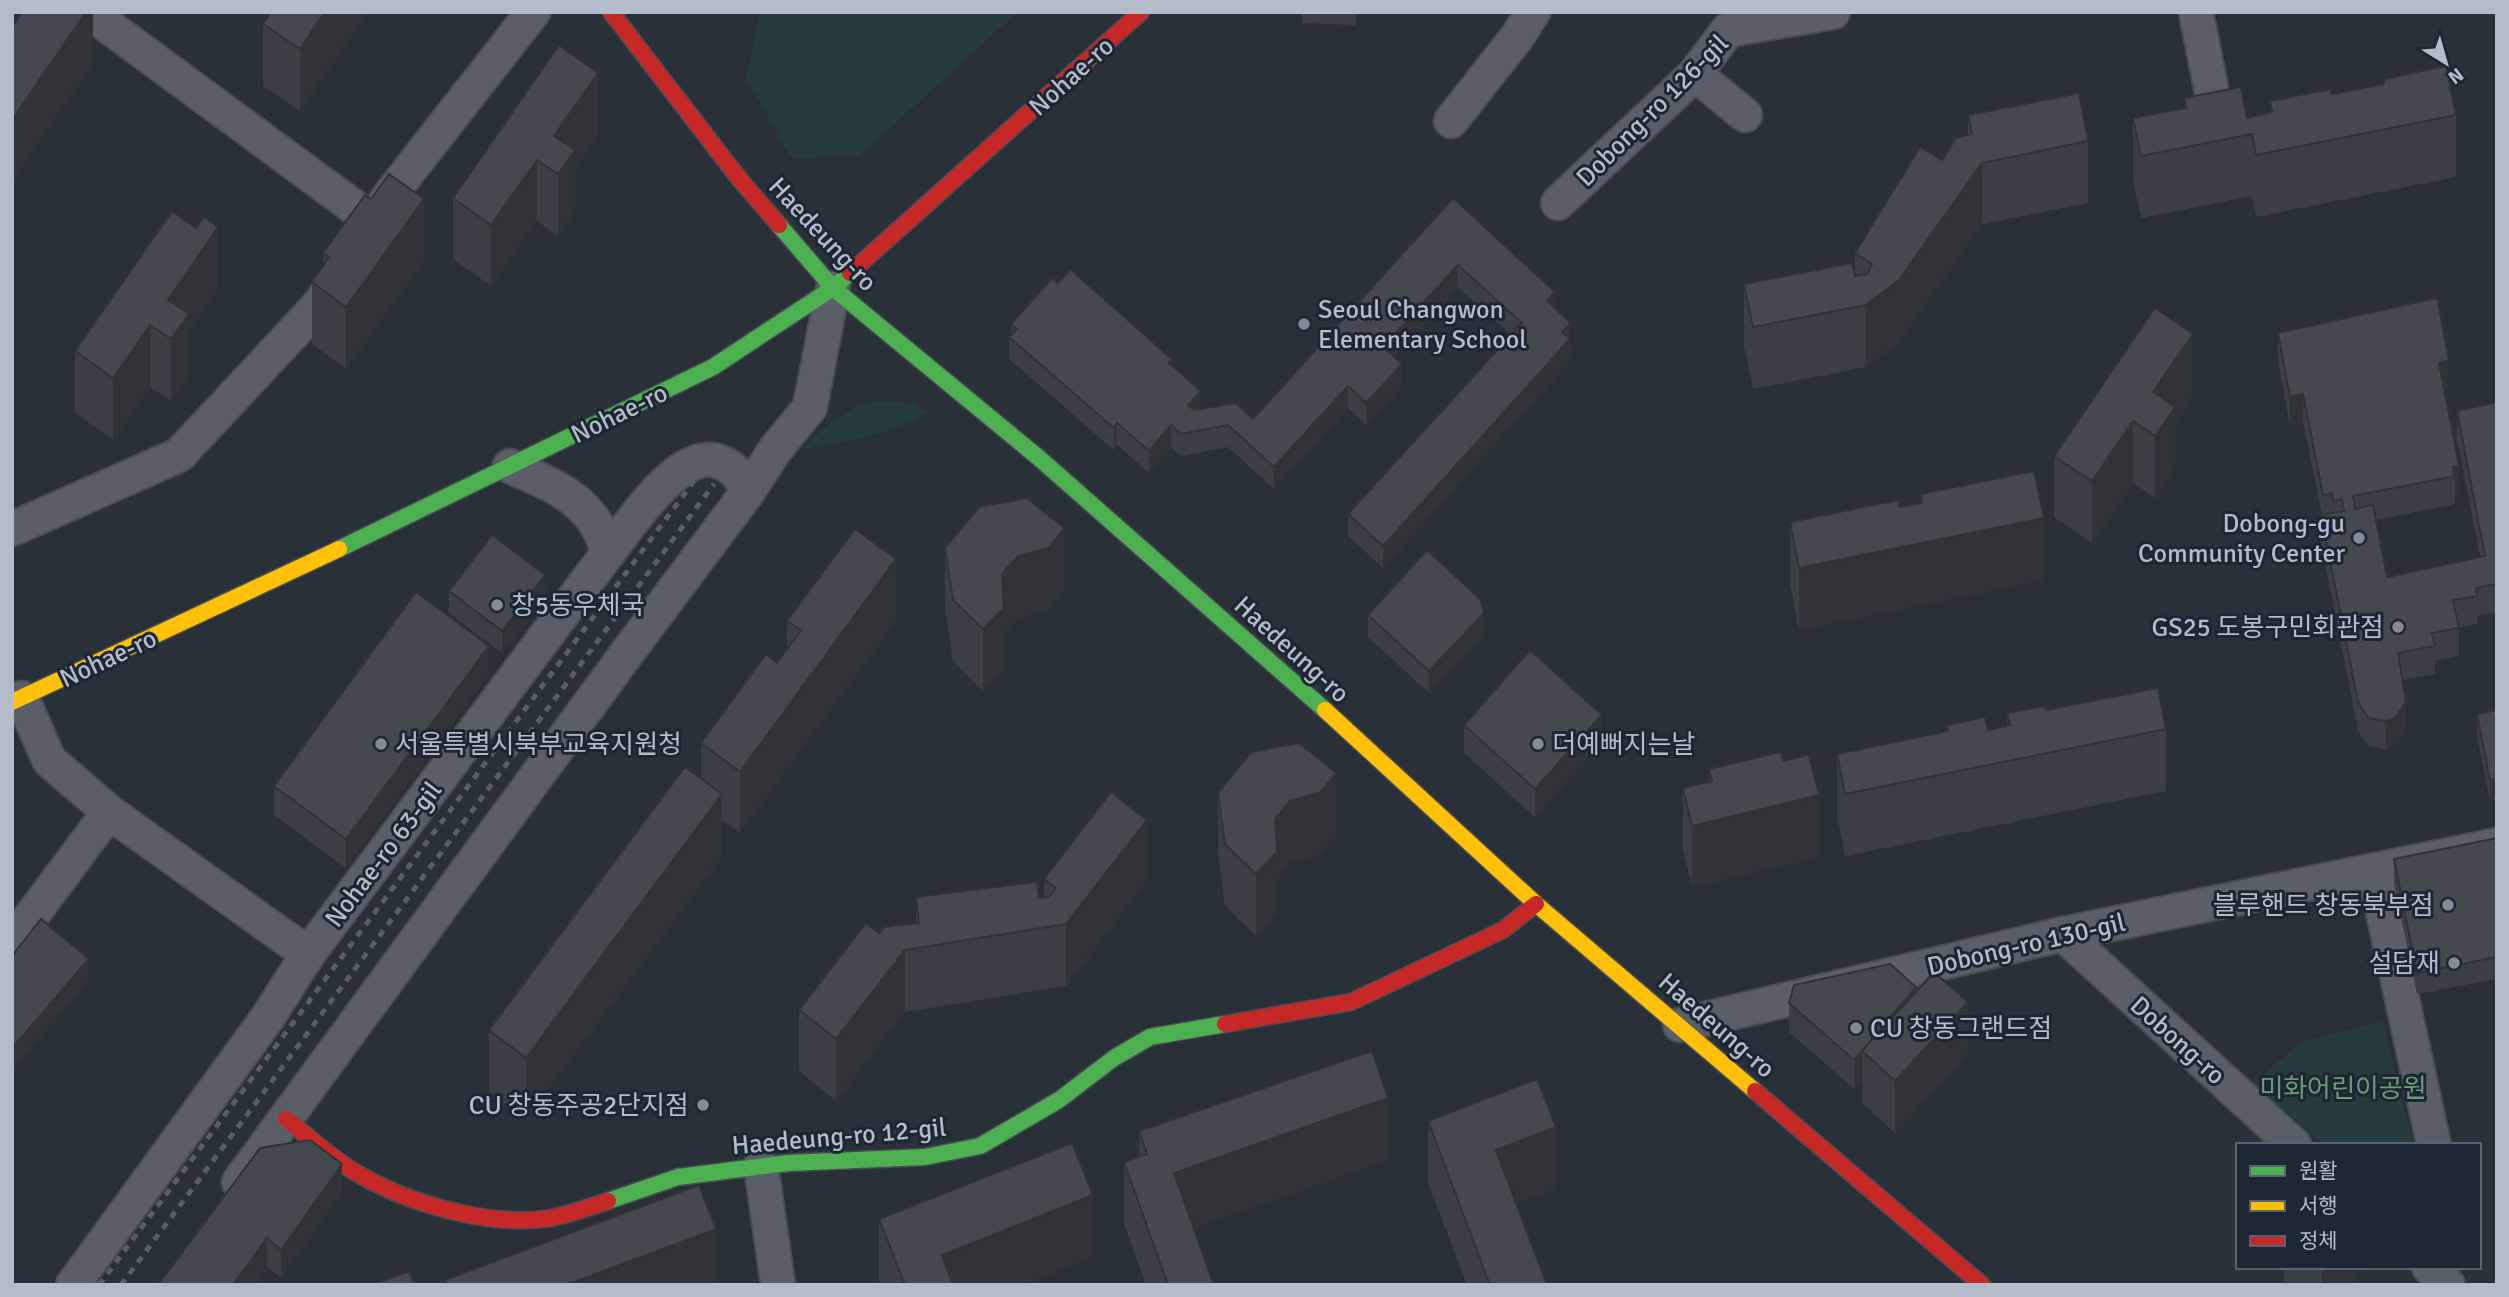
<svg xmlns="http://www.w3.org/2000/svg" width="2509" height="1297" font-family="Signika,'Noto Sans KR',sans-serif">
	<rect width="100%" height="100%" fill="#2a3038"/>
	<g fill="#273a3e">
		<path d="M 760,12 L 1018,12 L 859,156 L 791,158 L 746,78 Z"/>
		<path d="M 893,401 L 913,404 L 928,411 C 902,432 837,444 803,450 C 816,432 848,407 871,402 C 877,401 886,402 893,401 Z"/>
		<path d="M 2382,1021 L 2414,1145 L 2325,1145 L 2253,1084 L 2300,1042 Z"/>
	</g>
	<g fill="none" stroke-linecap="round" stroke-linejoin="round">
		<defs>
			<g id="street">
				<path d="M 89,12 L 373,221"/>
				<path d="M 2196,12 L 2212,93"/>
				<path d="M 1695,74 L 1745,115"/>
				<path d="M 1451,121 L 1517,37 L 1533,12"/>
				<path d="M 1558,203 L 1695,74 L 1728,30 L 1833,12"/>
				<path d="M 374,220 L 390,195 L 533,12"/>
				<path d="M 510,466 C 554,486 596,501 608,553"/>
				<path d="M 12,529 L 179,455 L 321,303 L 337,277"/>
				<path d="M 22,698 L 49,760 L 109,812 L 308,954"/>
				<path d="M 2374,871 L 2434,1145"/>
				<path d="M 2063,934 L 2294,1145"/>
				<path d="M 12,942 L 109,812"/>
				<path d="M 1680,1025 L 2063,934 L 2497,845"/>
				<path d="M 761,1166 L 778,1285"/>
				<path d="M 239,1182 L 627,653 L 747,493 L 775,450 L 810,407 L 833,288"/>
				<path d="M 2429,1267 L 2448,1285"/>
				<path d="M 73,1285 L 268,1017 L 308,954 L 608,553 C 630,525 680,446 720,462 C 736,468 742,478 747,493"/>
			</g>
			<g id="fast">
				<path d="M 779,225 L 833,288 L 1039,458 L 1325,710"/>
				<path d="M 339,549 L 713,367 L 833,288 L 850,273"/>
				<path d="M 608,1201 L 678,1177 L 788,1163 L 925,1157 L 980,1146 L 1059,1100 L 1114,1058 L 1150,1037 L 1225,1024"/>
			</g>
			<g id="slow">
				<path d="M 12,702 L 339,549"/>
				<path d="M 1325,710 L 1536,904 L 1755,1091"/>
			</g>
			<g id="jam">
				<path d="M 611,12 L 737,176 L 779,225"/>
				<path d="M 850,273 L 1141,12"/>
				<path d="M 1225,1024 L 1351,1002 L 1503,930 L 1536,904"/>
				<path d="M 1755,1091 L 1982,1285"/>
				<path d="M 286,1119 C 308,1136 330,1157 355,1172 C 406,1203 490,1228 551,1218 C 571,1214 590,1207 608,1201"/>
			</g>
		</defs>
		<use href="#street" stroke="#484c53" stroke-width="37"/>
		<use href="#fast" stroke="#484c53" stroke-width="19"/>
		<use href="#slow" stroke="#484c53" stroke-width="19"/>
		<use href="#jam" stroke="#484c53" stroke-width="19"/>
		<use href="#street" stroke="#5a5e66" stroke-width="33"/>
		<use href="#fast" stroke="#4caf50" stroke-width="16"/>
		<use href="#slow" stroke="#ffc107" stroke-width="16"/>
		<use href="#jam" stroke="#c62828" stroke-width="16"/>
		<g stroke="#595d64" stroke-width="5" stroke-dasharray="7 7" stroke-linecap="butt">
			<path d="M 99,1285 L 700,473"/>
			<path d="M 121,1285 L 714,484"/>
		</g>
	</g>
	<g fill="#3a3f45">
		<path d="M 271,12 L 367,12 L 300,111 L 263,86 L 263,24 Z"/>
		<path d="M 1302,12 L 1356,12 L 1356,25 L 1302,23 Z"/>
		<path d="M 559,45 L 598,134 L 575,168 L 575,212 L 558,236 L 537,221 L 491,286 L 453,259 L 453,198 Z"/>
		<path d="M 2332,94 L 2456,115 L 2456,177 L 2256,217 L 2252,196 L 2141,218 L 2133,180 L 2133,118 L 2184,108 L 2184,98 L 2247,118 L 2270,113 L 2270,101 Z"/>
		<path d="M 1968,115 L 2088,141 L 2088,203 L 1982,224 L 1899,342 L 1866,367 L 1753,389 L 1744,346 L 1744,284 L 1855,276 L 1855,253 L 1942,160 L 1968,135 Z"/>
		<path d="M 1453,198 L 1555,309 L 1571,345 L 1570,361 L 1383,568 L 1348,536 L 1348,514 L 1511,335 L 1458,287 L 1394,357 L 1402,386 L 1366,425 L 1348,408 L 1274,489 L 1228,447 L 1181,456 L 1171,447 L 1149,473 L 1117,445 L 1114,450 L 1009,359 L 1009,337 L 1011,335 L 1011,324 L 1173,366 L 1201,409 L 1253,419 Z"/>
		<path d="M 323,253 L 424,261 L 346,369 L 312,344 L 312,282 L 323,265 Z"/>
		<path d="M 218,288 L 189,331 L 189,376 L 171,401 L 150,387 L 113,440 L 75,413 L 75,351 Z"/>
		<path d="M 2278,333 L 2449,389 L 2444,390 L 2459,494 L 2455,495 L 2455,504 L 2376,520 L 2387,577 L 2480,557 L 2457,439 L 2457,411 L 2497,402 L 2497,613 L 2477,616 L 2477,624 L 2459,628 L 2459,656 L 2435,661 L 2435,674 L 2402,680 L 2406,731 L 2395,746 L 2386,750 L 2368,746 L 2358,731 L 2321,543 L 2322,515 L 2303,422 L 2290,426 L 2278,362 Z"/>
		<path d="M 2193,396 L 2175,423 L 2175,469 L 2155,498 L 2133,483 L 2092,543 L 2054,517 L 2054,456 Z"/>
		<path d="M 1921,494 L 2044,580 L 1799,630 L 1790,584 L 1790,522 L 1900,507 L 1921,503 Z"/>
		<path d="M 945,548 L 1064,590 L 1049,610 L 1018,618 L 1004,634 L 1004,669 L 983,691 L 953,661 L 945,610 Z"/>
		<path d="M 449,591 L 545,597 L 502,653 L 449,613 Z"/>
		<path d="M 1368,615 L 1484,635 L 1429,693 L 1368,637 Z"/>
		<path d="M 787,621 L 896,621 L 740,833 L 722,820 L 722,856 L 526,1119 L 489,1092 L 489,1030 L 701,779 L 701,743 L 777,663 L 787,649 Z"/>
		<path d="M 489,674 L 346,868 L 274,815 L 274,786 Z"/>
		<path d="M 2046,710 L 2166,729 L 2166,791 L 1845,856 L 1837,816 L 1837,754 L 1947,731 L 1947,725 L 1988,730 L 2007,725 L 2007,713 Z"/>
		<path d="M 2497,710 L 2497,800 L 2490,802 L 2477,736 L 2477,714 Z"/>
		<path d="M 1464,725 L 1602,743 L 1535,817 L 1464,753 Z"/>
		<path d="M 1783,761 L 1819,857 L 1692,887 L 1683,850 L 1683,788 L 1709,782 L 1709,769 Z"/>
		<path d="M 1218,793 L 1336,834 L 1321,854 L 1290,862 L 1277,878 L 1277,914 L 1256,936 L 1225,906 L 1218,855 Z"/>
		<path d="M 2497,838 L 2497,979 L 2417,994 L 2394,881 L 2394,859 Z"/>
		<path d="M 1044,879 L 1147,881 L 1066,986 L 905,1012 L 836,1101 L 799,1071 L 799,1010 L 879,933 L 916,923 L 916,897 L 1044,898 Z"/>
		<path d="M 1916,992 L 1968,1054 L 1895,1133 L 1862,1103 L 1862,1080 L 1854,1089 L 1789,1032 L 1789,1003 Z"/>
		<path d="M 1428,1121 L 1556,1189 L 1516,1204 L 1547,1285 L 1467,1285 L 1428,1183 Z"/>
		<path d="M 1139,1131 L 1388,1160 L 1194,1228 L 1214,1285 L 1146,1285 L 1124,1224 L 1124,1162 L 1139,1156 Z"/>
		<path d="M 342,1192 L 281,1278 L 267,1267 L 158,1285 Z"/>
		<path d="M 879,1219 L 1093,1257 L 1023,1285 L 881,1285 L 879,1281 Z"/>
		<path d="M 2284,1267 L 2367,1267 L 2350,1285 L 2288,1285 L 2284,1281 Z"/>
	</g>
	<g fill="#303338">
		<path d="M 86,12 L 93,12 L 93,64 L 12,182 L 12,120 Z"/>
		<path d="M 325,12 L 367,12 L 300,111 L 300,49 Z"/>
		<path d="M 598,73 L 598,134 L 575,168 L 575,212 L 558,236 L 558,174 L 554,136 Z"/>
		<path d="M 537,160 L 537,221 L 491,286 L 491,225 Z"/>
		<path d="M 1982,163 L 1982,224 L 1899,342 L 1866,367 L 1866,305 Z"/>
		<path d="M 424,199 L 424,261 L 346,369 L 346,307 Z"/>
		<path d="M 218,227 L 218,288 L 189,331 L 189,376 L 171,401 L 171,339 L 168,300 Z"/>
		<path d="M 1458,265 L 1458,287 L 1383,369 L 1383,347 Z"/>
		<path d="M 1555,292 L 1555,314 L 1547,301 Z"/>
		<path d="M 1571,323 L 1570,361 L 1383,568 L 1383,546 Z"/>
		<path d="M 150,325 L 150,387 L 113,440 L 113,378 Z"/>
		<path d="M 2193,334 L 2193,396 L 2175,423 L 2175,469 L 2155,498 L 2155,436 L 2153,392 Z"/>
		<path d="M 2449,360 L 2449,389 L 2439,392 L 2439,363 Z"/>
		<path d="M 1402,364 L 1402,386 L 1366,425 L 1366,403 Z"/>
		<path d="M 1348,386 L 1348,408 L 1274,489 L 1274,467 Z"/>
		<path d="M 1201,391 L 1201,413 L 1188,427 L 1188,405 Z"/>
		<path d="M 2303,394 L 2303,422 L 2290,426 L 2290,397 Z"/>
		<path d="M 2133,421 L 2133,483 L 2092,543 L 2092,481 Z"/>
		<path d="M 1117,423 L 1117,445 L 1114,450 L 1114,428 Z"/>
		<path d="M 1171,425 L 1171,447 L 1149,473 L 1149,451 Z"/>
		<path d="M 2459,466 L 2459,494 L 2455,495 L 2455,476 L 2453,467 Z"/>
		<path d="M 2044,518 L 2044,580 L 1799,630 L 1799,568 Z"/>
		<path d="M 1064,528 L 1064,590 L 1049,610 L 1018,618 L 1004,634 L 1004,669 L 983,691 L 983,629 L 1002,574 L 1018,556 Z"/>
		<path d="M 896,559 L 896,621 L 740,833 L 740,772 Z"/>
		<path d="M 545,575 L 545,597 L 502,653 L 502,631 Z"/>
		<path d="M 1484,613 L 1484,635 L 1429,693 L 1429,671 Z"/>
		<path d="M 489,646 L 489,674 L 346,868 L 346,839 Z"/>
		<path d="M 2406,702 L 2406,731 L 2395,746 L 2386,750 L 2386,721 Z"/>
		<path d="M 1602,715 L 1602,743 L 1535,817 L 1535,789 Z"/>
		<path d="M 1336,773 L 1336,834 L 1321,854 L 1290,862 L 1277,878 L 1277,914 L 1256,936 L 1256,874 L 1275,819 L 1290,801 Z"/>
		<path d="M 2497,778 L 2497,800 L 2490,802 L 2490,780 Z"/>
		<path d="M 722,794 L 722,856 L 526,1119 L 526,1058 Z"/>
		<path d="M 1819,795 L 1819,857 L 1692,887 L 1692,826 Z"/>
		<path d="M 1147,820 L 1147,881 L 1066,986 L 1066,924 Z"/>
		<path d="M 905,950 L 905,1012 L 836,1101 L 836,1039 Z"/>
		<path d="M 89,959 L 89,981 L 12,1070 L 12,1048 Z"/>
		<path d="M 1916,987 L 1916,1016 L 1862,1051 Z"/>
		<path d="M 1968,1002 L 1968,1054 L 1895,1133 L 1895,1081 Z"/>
		<path d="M 1862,1051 L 1862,1080 L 1854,1089 L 1854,1060 Z"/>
		<path d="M 1388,1098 L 1388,1160 L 1174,1235 L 1174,1173 Z"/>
		<path d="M 1556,1127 L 1556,1189 L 1496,1212 L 1496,1150 Z"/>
		<path d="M 342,1164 L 342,1192 L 281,1278 L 281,1250 Z"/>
		<path d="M 1093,1195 L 1093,1257 L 1023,1285 L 942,1285 L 942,1255 Z"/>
		<path d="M 716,1229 L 716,1285 L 566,1285 Z"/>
		<path d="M 267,1238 L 267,1267 L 254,1285 L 233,1285 Z"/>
		<path d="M 2322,1267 L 2367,1267 L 2350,1285 L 2322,1285 Z"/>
	</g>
	<g fill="#444950" stroke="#303338" stroke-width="2">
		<path d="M 22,12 L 86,12 L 12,120 L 12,27 Z"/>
		<path d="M 271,12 L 325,12 L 300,49 L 263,24 Z"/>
		<path d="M 559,45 L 598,73 L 554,136 L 575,150 L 558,174 L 537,160 L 491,225 L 453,198 Z"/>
		<path d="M 2446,66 L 2456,115 L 2256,155 L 2252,134 L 2141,156 L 2133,118 L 2186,108 L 2184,98 L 2241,87 L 2247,118 L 2272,112 L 2270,101 L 2331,89 L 2332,94 L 2384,84 L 2384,79 Z"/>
		<path d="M 2079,93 L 2088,141 L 1982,163 L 1899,280 L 1866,305 L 1753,327 L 1744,284 L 1852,263 L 1855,276 L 1867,274 L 1872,264 L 1855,253 L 1920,147 L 1942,160 L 1956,138 L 1972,134 L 1968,115 Z"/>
		<path d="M 389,174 L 424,199 L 346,307 L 312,282 L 329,257 L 323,253 L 365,195 L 371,199 Z"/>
		<path d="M 1453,198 L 1555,292 L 1547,301 L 1571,323 L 1562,332 L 1570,339 L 1383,546 L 1348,514 L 1522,323 L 1458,265 L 1383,347 L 1402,364 L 1366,403 L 1348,386 L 1274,467 L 1228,425 L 1181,434 L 1171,425 L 1149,451 L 1117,423 L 1114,428 L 1009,337 L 1017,329 L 1011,324 L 1052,278 L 1058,283 L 1070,269 L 1173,360 L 1169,363 L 1201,391 L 1188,405 L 1194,410 L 1236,403 L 1253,419 Z"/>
		<path d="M 172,211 L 196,228 L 204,217 L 218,227 L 168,300 L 189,314 L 171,339 L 150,325 L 113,378 L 75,351 Z"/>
		<path d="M 2437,298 L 2449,360 L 2439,363 L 2459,466 L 2453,467 L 2455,476 L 2353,496 L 2355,509 L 2373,505 L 2387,577 L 2485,556 L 2457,411 L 2497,402 L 2497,584 L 2476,588 L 2477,596 L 2453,600 L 2459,628 L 2432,633 L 2435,646 L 2398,653 L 2406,702 L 2395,718 L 2386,721 L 2368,718 L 2358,702 L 2321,515 L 2344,511 L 2342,499 L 2333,501 L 2332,493 L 2323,495 L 2303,394 L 2290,397 L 2278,333 Z"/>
		<path d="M 2155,308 L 2193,334 L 2153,392 L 2175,407 L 2155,436 L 2133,421 L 2092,481 L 2054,456 Z"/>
		<path d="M 2034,471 L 2044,518 L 1799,568 L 1790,522 L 1898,500 L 1900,507 L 1922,503 L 1921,494 Z"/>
		<path d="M 1027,498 L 1064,528 L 1049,548 L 1018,556 L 1002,574 L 1004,608 L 983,629 L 953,600 L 945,548 L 979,507 Z"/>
		<path d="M 855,529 L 896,559 L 740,772 L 701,743 L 766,654 L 777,663 L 801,630 L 787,621 Z"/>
		<path d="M 492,535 L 545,575 L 502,631 L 449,591 Z"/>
		<path d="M 1427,550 L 1480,599 L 1484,613 L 1429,671 L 1368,615 Z"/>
		<path d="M 416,592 L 489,646 L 346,839 L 274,786 Z"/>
		<path d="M 1530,650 L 1602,715 L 1535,789 L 1464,725 Z"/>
		<path d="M 2158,688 L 2166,729 L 1845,794 L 1837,754 L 1948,731 L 1947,725 L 1985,717 L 1988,730 L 2010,725 L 2007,713 L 2045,706 L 2046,710 Z"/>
		<path d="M 2497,710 L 2497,778 L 2490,780 L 2477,714 Z"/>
		<path d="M 1299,743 L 1336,773 L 1321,792 L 1290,801 L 1275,819 L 1277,852 L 1256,874 L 1225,844 L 1218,793 L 1251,752 Z"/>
		<path d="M 1781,752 L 1783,761 L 1809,755 L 1819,795 L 1692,826 L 1683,788 L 1712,781 L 1709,769 Z"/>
		<path d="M 685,767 L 722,794 L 526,1058 L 489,1030 Z"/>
		<path d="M 1111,792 L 1147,820 L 1066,924 L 905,950 L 836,1039 L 799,1010 L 866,923 L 879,933 L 884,927 L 919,923 L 916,897 L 1037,882 L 1039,898 L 1049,897 L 1056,888 L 1044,879 Z"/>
		<path d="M 2497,838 L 2497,957 L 2417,973 L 2394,859 Z"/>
		<path d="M 41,919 L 89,959 L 12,1048 L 12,956 Z"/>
		<path d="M 1890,964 L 1916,987 L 1854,1060 L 1789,1003 L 1794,985 Z"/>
		<path d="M 1934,972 L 1968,1002 L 1895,1081 L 1862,1051 Z"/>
		<path d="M 1372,1051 L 1388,1098 L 1174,1173 L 1214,1285 L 1168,1285 L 1124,1162 L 1147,1154 L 1139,1131 Z"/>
		<path d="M 1537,1079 L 1556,1127 L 1496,1150 L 1547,1285 L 1490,1285 L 1428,1121 Z"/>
		<path d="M 310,1140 L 342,1164 L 281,1250 L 267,1238 L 233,1285 L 158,1285 L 260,1148 Z"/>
		<path d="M 1072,1143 L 1093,1195 L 942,1255 L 953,1285 L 905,1285 L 879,1219 Z"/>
		<path d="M 699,1185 L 716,1229 L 566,1285 L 447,1285 L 445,1280 Z"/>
		<path d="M 409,1271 L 415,1285 L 372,1285 Z"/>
	</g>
	<g fill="#848b96" stroke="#1d2633" stroke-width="2.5">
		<circle cx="1304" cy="324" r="7"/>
		<circle cx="2359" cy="538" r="7"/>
		<circle cx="497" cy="605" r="7"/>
		<circle cx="2398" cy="627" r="7"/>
		<circle cx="381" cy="744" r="7"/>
		<circle cx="1538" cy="744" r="7"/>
		<circle cx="2448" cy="905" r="7"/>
		<circle cx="2454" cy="963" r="7"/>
		<circle cx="1856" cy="1028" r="7"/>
		<circle cx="703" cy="1105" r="7"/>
	</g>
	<g text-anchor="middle" stroke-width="6" stroke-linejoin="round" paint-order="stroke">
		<g font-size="26" fill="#b4bcc9" stroke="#1d2633">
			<text transform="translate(1071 76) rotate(-42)" y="9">Nohae-ro</text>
			<text transform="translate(1652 110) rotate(-45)" y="9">Dobong-ro 126-gil</text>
			<text transform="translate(823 234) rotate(47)" y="9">Haedeung-ro</text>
			<text transform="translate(619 413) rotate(-26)" y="9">Nohae-ro</text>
			<text transform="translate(1292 649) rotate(42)" y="9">Haedeung-ro</text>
			<text transform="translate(108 658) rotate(-25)" y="9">Nohae-ro</text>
			<text transform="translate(383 854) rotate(-53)" y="9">Nohae-ro 63-gil</text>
			<text transform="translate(2026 944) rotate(-13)" y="9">Dobong-ro 130-gil</text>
			<text transform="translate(1717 1025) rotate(41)" y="9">Haedeung-ro</text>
			<text transform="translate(2178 1040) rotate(42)" y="9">Dobong-ro</text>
			<text transform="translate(839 1136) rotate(-5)" y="9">Haedeung-ro 12-gil</text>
		</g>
		<g font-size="26" fill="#b4bcc9" stroke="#1d2633" text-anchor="start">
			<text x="1318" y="318">Seoul Changwon<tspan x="1318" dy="30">Elementary School</tspan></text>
			<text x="2345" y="532" text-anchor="end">Dobong-gu<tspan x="2345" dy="30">Community Center</tspan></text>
			<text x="511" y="614">창5동우체국</text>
			<text x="2384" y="636" text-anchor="end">GS25 도봉구민회관점</text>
			<text x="395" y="753">서울특별시북부교육지원청</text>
			<text x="1552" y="753">더예뻐지는날</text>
			<text x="2434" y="914" text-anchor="end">블루핸드 창동북부점</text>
			<text x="2440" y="972" text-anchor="end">설담재</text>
			<text x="1870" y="1037">CU 창동그랜드점</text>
			<text x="689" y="1114" text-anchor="end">CU 창동주공2단지점</text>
		</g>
		<g font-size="26" fill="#6b9a76" stroke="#1d2633">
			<text x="2343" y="1097">미화어린이공원</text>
		</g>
	</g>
	<rect width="2509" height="1297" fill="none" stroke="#b4bcc9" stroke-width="28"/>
	<rect x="2236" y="1143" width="245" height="126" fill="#1d2633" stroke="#59626f" stroke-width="2"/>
	<rect x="2250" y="1166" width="35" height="10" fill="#4caf50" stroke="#59626f" stroke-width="2"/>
	<text x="2299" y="1178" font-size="21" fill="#b4bcc9">원활</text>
	<rect x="2250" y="1201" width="35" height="10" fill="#ffc107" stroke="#59626f" stroke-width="2"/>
	<text x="2299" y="1213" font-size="21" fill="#b4bcc9">서행</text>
	<rect x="2250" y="1236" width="35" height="10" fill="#c62828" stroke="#59626f" stroke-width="2"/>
	<text x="2299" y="1248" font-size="21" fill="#b4bcc9">정체</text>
	<g transform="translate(2446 63) rotate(143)" stroke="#1d2633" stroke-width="5" paint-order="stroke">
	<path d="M0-5L12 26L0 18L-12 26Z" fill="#b4bcc9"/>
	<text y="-10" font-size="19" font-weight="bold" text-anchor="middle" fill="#b4bcc9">N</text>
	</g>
</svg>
